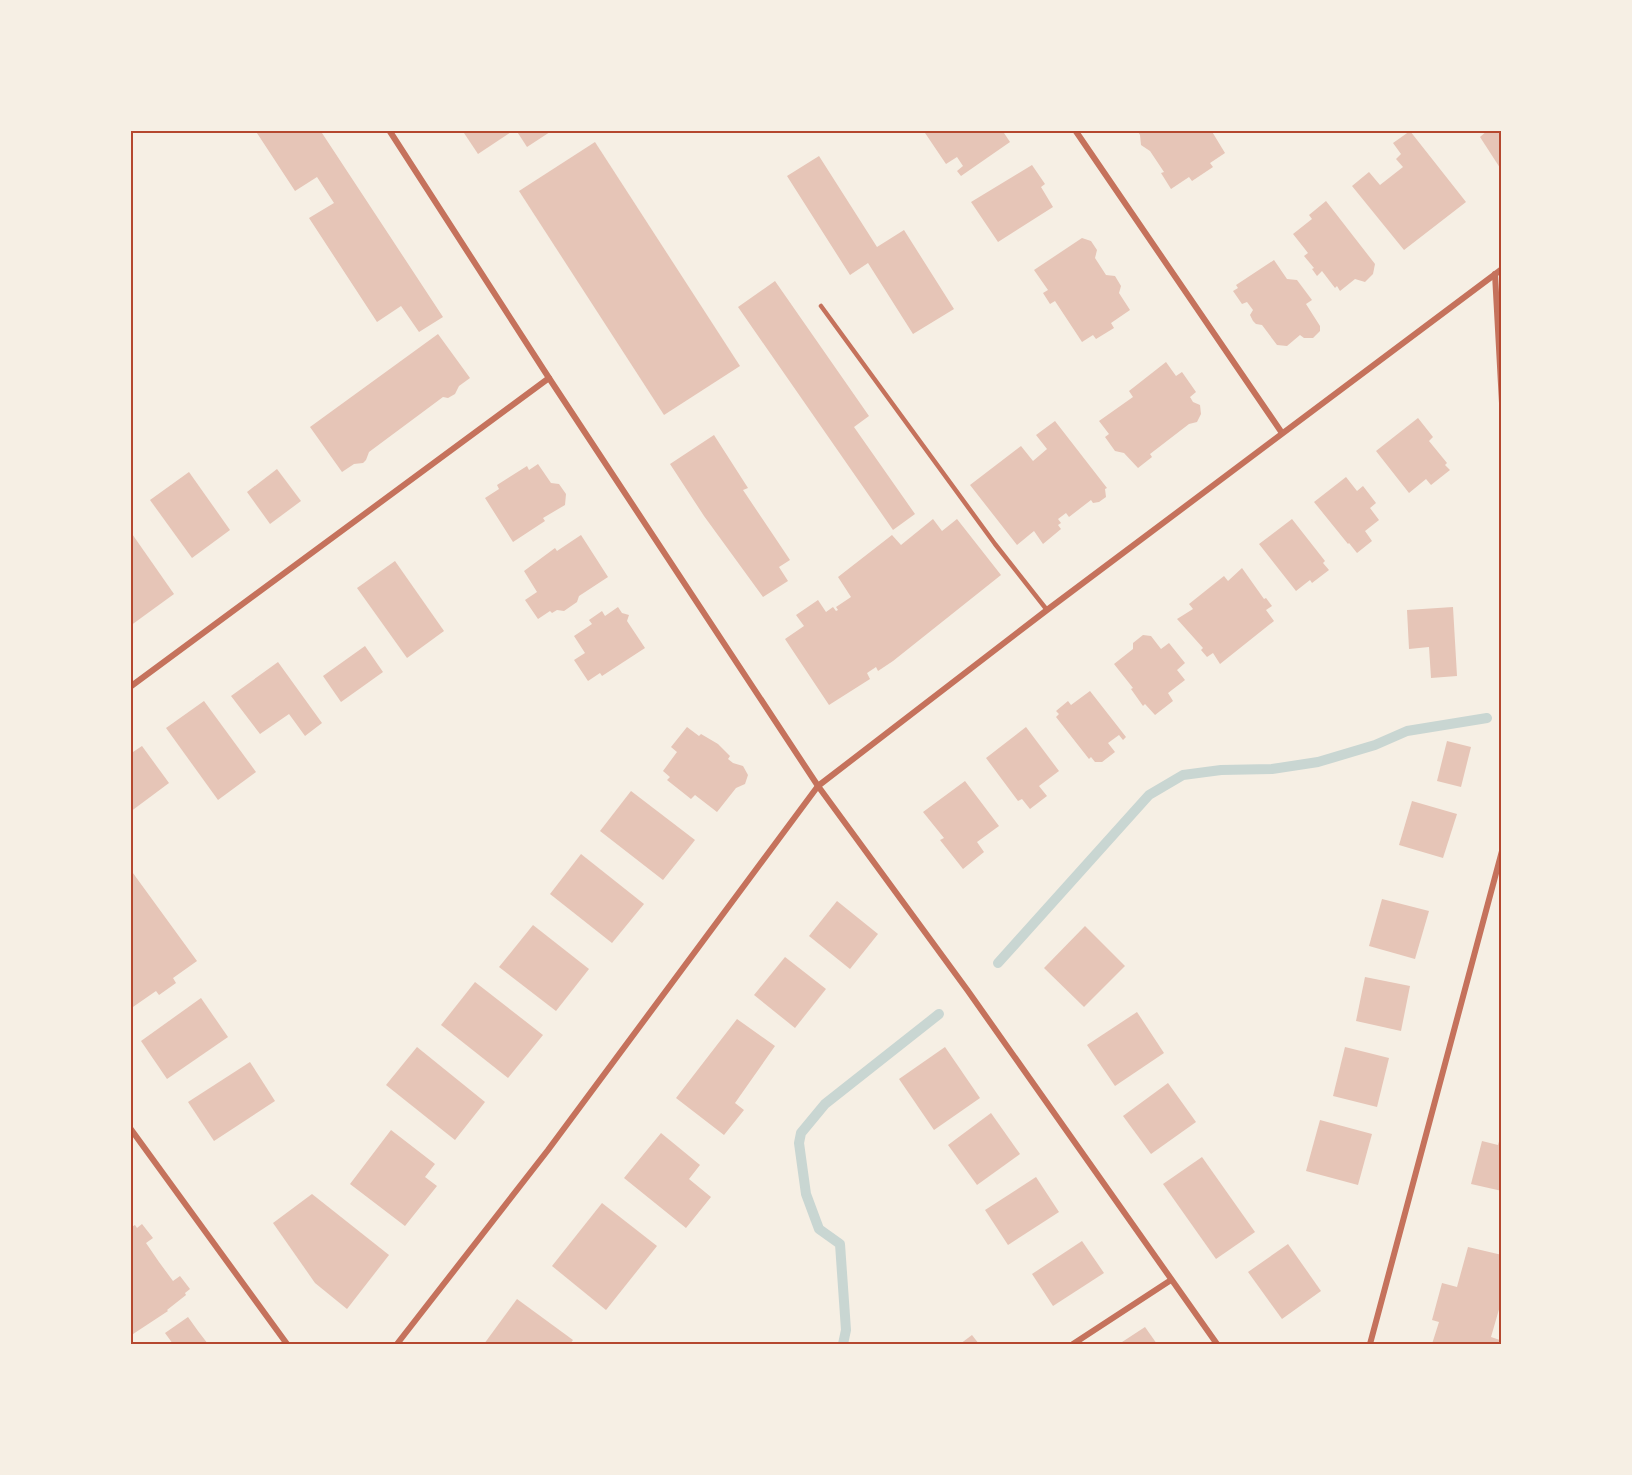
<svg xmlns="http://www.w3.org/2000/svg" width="1632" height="1475" font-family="'IBM Plex Serif',serif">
	<rect width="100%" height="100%" fill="#f6efe4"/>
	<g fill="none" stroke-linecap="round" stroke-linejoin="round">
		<g stroke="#c9d6d2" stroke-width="10">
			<path d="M 998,963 L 1149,795 L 1183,775 L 1221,770 L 1272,769 L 1318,762 L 1375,745 L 1407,731 L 1487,718"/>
			<path d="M 843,1344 L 846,1330 L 840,1244 L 819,1229 L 806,1194 L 799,1143 L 801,1133 L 825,1104 L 939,1014"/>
		</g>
	</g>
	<g fill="#e6c5b7">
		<path d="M 255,130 L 320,130 L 443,317 L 419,332 L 401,306 L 377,322 L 309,218 L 334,203 L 317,177 L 295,191 Z"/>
		<path d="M 462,130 L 514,130 L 478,154 Z"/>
		<path d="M 516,130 L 553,130 L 527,147 Z"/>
		<path d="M 923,130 L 1002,130 L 1010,142 L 961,176 L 957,171 L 963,166 L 957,157 L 946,164 Z"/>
		<path d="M 1137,130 L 1211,130 L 1225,153 L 1210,163 L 1213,167 L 1192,181 L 1189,177 L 1171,189 L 1161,173 L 1164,172 L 1150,151 L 1141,145 L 1140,135 Z"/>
		<path d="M 1488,130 L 1502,130 L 1502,171 L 1480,137 Z"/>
		<path d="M 1410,131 L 1466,202 L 1404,250 L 1352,186 L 1369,172 L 1380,185 L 1403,167 L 1396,159 L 1401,154 L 1393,143 Z"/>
		<path d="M 595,142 L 740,366 L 664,415 L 519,191 Z"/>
		<path d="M 819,156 L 877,247 L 904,230 L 954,309 L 913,334 L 868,263 L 850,275 L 787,176 Z"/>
		<path d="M 1032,165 L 1045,184 L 1041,187 L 1053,207 L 998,242 L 971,202 Z"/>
		<path d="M 1326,201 L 1375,264 L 1373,274 L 1365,282 L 1355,279 L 1340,291 L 1337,286 L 1335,288 L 1322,271 L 1317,276 L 1312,269 L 1314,268 L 1304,256 L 1308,253 L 1293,234 L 1312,219 L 1309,215 Z"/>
		<path d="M 1082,238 L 1091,241 L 1097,250 L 1095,258 L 1106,275 L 1115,276 L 1121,286 L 1119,293 L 1130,310 L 1111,323 L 1114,328 L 1096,339 L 1093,335 L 1082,342 L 1055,301 L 1050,304 L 1043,293 L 1048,290 L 1034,270 Z"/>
		<path d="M 1274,260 L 1287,279 L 1297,280 L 1312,300 L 1306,304 L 1320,326 L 1320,331 L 1313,338 L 1304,338 L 1300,335 L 1287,346 L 1277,345 L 1262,325 L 1256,324 L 1253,321 L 1250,315 L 1253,310 L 1247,302 L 1242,304 L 1233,291 L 1238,288 L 1236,285 Z"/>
		<path d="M 775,281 L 869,416 L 854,427 L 915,514 L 893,530 L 738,307 Z"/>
		<path d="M 438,334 L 470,378 L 459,386 L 455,394 L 448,398 L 443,397 L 369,452 L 366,460 L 363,463 L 354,464 L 342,472 L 310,427 Z"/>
		<path d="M 1166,362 L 1176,376 L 1182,372 L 1196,392 L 1190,397 L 1193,402 L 1200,405 L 1201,414 L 1197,422 L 1189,424 L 1150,454 L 1152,457 L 1138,468 L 1124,453 L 1115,451 L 1105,437 L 1109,434 L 1099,421 L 1133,397 L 1129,391 Z"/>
		<path d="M 1418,418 L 1433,437 L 1429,441 L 1447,463 L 1445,465 L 1450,470 L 1431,485 L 1426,479 L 1409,493 L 1376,451 Z"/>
		<path d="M 1055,421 L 1107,488 L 1105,489 L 1106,497 L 1099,502 L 1093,503 L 1091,500 L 1069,517 L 1066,513 L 1058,519 L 1061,523 L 1058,525 L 1061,529 L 1043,544 L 1034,531 L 1017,545 L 970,485 L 1021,446 L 1033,461 L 1047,449 L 1036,435 Z"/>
		<path d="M 714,435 L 748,488 L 743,490 L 790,560 L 779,567 L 788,581 L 763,597 L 704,516 L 670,464 Z"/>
		<path d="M 538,464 L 551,483 L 559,484 L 566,494 L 565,505 L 543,518 L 545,521 L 513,542 L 485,498 L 499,489 L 497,485 L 527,466 L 529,470 Z"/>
		<path d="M 277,469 L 301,501 L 270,524 L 247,492 Z"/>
		<path d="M 189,472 L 230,530 L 192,558 L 150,500 Z"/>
		<path d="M 1346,477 L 1357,491 L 1363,486 L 1376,503 L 1370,508 L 1379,520 L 1365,531 L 1372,541 L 1357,553 L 1349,543 L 1348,544 L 1314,502 Z"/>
		<path d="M 933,519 L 942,531 L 957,519 L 1001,575 L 893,661 L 878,671 L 876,667 L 867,673 L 870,679 L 829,705 L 785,639 L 804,626 L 796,615 L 818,600 L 826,612 L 833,607 L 836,611 L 838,610 L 836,607 L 851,597 L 838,577 L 892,535 L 901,545 Z"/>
		<path d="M 1292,519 L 1325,561 L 1323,563 L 1329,570 L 1312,583 L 1310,580 L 1296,591 L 1259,544 Z"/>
		<path d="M 130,531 L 174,594 L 130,626 Z"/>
		<path d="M 581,535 L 608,577 L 579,596 L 577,602 L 564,611 L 557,610 L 552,613 L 550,611 L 538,619 L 525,600 L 537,592 L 524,571 L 555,548 L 557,551 Z"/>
		<path d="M 395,561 L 444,631 L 407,658 L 357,588 Z"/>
		<path d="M 1242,568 L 1264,599 L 1266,598 L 1272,606 L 1266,610 L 1274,621 L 1220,664 L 1213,653 L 1207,657 L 1201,650 L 1203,648 L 1177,619 L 1193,609 L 1189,604 L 1224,576 L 1228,581 Z"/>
		<path d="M 618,607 L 622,613 L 629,615 L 627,621 L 645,648 L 602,676 L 600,673 L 588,681 L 574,660 L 585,653 L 574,636 L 592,624 L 589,620 L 602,611 L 605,616 Z"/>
		<path d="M 1453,607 L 1457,676 L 1431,678 L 1429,647 L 1409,649 L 1407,610 Z"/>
		<path d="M 1143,635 L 1151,636 L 1161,649 L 1169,643 L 1185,663 L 1177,670 L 1185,680 L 1168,693 L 1173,701 L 1155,715 L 1145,704 L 1143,706 L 1131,689 L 1133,688 L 1114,664 L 1133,649 L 1133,643 Z"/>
		<path d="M 365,646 L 383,672 L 341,702 L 323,676 Z"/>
		<path d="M 278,662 L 322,723 L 305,736 L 289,714 L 260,734 L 231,696 Z"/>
		<path d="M 1090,691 L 1126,737 L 1123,740 L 1119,735 L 1108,743 L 1115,752 L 1102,762 L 1095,762 L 1091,757 L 1089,759 L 1056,717 L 1059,714 L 1056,711 L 1068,701 L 1071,705 Z"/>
		<path d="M 204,701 L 256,772 L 218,800 L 166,728 Z"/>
		<path d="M 687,727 L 699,736 L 701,734 L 718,744 L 730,756 L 728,759 L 733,763 L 743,766 L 748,775 L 745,784 L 736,788 L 717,812 L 695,795 L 691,799 L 667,780 L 670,777 L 663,771 L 677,752 L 671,747 Z"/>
		<path d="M 1026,727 L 1059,771 L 1039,786 L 1047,796 L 1030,809 L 1022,799 L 1018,801 L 986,758 Z"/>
		<path d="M 1447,741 L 1471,747 L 1461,787 L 1437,781 Z"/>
		<path d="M 142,746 L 169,783 L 130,812 L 130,754 Z"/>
		<path d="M 965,781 L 999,826 L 977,842 L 984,852 L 963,869 L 940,840 L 944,838 L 923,812 Z"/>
		<path d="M 631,791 L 695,840 L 663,880 L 600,831 Z"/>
		<path d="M 1412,801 L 1457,814 L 1443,858 L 1399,845 Z"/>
		<path d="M 581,854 L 644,904 L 612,943 L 550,894 Z"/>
		<path d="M 130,869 L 197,961 L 173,978 L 176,983 L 159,995 L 156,991 L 130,1009 Z"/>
		<path d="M 1382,899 L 1429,911 L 1415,959 L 1369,946 Z"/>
		<path d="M 837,901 L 878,934 L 850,969 L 809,936 Z"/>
		<path d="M 533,925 L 589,969 L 556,1011 L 499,967 Z"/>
		<path d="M 1085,926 L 1125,966 L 1084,1007 L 1044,968 Z"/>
		<path d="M 785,957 L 826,989 L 795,1028 L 754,995 Z"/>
		<path d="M 1365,977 L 1410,986 L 1401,1031 L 1356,1021 Z"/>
		<path d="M 475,982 L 543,1035 L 508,1078 L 441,1025 Z"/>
		<path d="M 201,998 L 228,1037 L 167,1079 L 141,1041 Z"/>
		<path d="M 1137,1012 L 1164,1053 L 1115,1086 L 1087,1045 Z"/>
		<path d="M 737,1019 L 775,1046 L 735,1103 L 744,1110 L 724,1135 L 676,1098 Z"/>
		<path d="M 417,1047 L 485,1102 L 455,1140 L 386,1085 Z"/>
		<path d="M 945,1047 L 980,1098 L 934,1130 L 899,1079 Z"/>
		<path d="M 1345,1047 L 1389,1058 L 1377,1107 L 1333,1096 Z"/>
		<path d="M 250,1062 L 275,1101 L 214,1141 L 188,1102 Z"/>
		<path d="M 1168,1083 L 1196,1122 L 1151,1154 L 1123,1116 Z"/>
		<path d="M 991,1113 L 1020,1154 L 977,1185 L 948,1145 Z"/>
		<path d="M 1320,1120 L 1372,1134 L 1358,1185 L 1306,1171 Z"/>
		<path d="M 391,1130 L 435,1164 L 425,1177 L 437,1186 L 405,1226 L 350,1184 Z"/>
		<path d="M 661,1133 L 700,1165 L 689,1179 L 711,1197 L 686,1228 L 624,1178 Z"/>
		<path d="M 1501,1134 L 1502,1191 L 1471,1184 L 1482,1141 L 1498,1145 Z"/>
		<path d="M 1202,1157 L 1255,1232 L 1216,1259 L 1163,1184 Z"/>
		<path d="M 1036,1177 L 1059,1212 L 1008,1245 L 985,1210 Z"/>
		<path d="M 312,1194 L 389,1255 L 347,1309 L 315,1283 L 273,1223 Z"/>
		<path d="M 602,1203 L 657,1246 L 606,1310 L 552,1266 Z"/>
		<path d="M 142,1224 L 153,1238 L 146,1243 L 159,1262 L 173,1281 L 180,1276 L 190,1289 L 185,1293 L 186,1295 L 167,1310 L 168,1311 L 130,1336 L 130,1228 L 135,1225 L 137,1228 Z"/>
		<path d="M 1082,1241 L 1104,1273 L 1053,1306 L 1032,1274 Z"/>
		<path d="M 1288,1244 L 1321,1291 L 1282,1319 L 1248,1272 Z"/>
		<path d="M 1468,1247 L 1502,1255 L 1502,1299 L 1491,1337 L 1500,1340 L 1498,1344 L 1432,1344 L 1439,1322 L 1432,1320 L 1442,1283 L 1457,1287 Z"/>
		<path d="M 517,1299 L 573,1340 L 570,1344 L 484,1344 Z"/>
		<path d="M 188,1317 L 198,1331 L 208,1344 L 173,1344 L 165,1333 Z"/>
		<path d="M 1145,1327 L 1157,1344 L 1119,1344 Z"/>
		<path d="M 972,1335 L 979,1344 L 960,1344 Z"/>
	</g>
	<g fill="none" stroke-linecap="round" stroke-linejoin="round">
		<path stroke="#c5725c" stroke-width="4.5" d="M 821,306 L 995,544 L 1047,610"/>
		<g stroke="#c5725c" stroke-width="6">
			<path d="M 389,130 L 549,378 L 818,786 L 968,991 L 1217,1344"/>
			<path d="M 1075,130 L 1282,433"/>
			<path d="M 1495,274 L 1502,403"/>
			<path d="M 130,687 L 549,378"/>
			<path d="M 130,1128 L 287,1344"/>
			<path d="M 397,1344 L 548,1150 L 818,786 L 1047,610 L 1502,269"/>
			<path d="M 1073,1344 L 1171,1280"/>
			<path d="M 1370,1344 L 1502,851"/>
		</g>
	</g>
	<rect width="1632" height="1475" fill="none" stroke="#f6efe4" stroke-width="264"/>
	<rect x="132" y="132" width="1368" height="1211" fill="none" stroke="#b5482f" stroke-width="2"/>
</svg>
